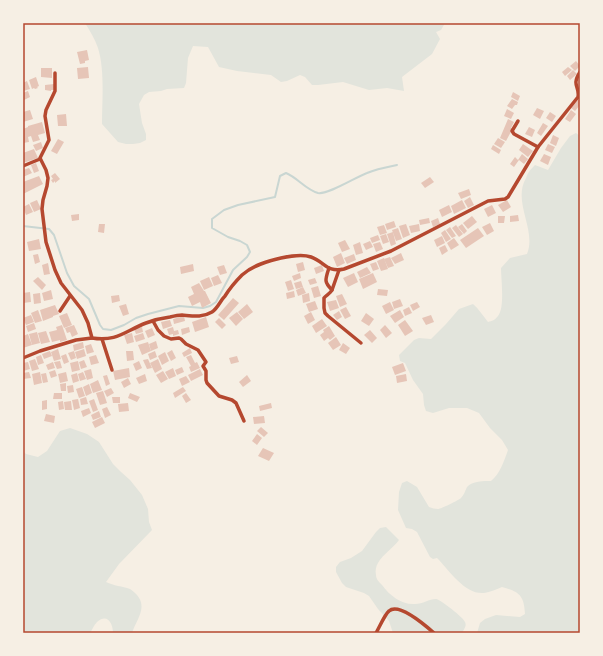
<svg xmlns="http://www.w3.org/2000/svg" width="603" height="656" font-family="'DejaVu Sans',sans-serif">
	<rect width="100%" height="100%" fill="#f6efe4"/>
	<g fill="#e2e4dc">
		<path d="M 85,23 L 445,23 L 441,30 L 436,32 L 440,39 L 432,54 L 402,77 L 404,91 L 387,88 L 369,90 L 343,82 L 318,85 L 312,85 L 305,77 L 300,75 L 287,81 L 281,82 L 271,75 L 237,71 L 219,67 L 208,47 L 193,46 L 188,58 L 186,83 L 184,88 L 167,89 L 161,91 L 149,92 L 144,95 L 139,104 L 142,123 L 146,134 L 146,140 L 140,143 L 133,144 L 126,144 L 118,142 L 102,124 C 102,100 105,71 98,48 C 95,39 90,31 85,23 Z"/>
		<path d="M 576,133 L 580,136 L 580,633 L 477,633 L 480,623 L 485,619 L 496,615 L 520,617 L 525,614 C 524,595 519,592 502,587 C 497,589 490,592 484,593 C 466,595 450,572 439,560 L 437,558 L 433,559 L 430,557 L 417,532 L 412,529 L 406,528 L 398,510 L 399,492 L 402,483 L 407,481 L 417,487 L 429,507 C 432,508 435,509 438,509 C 441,509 459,500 461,498 C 464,495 465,491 467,487 C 472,481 484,481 491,481 C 500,474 504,461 508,450 L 502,440 L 490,428 L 479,413 L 467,408 L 449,408 L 433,413 L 426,411 L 424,405 L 423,394 L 413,380 L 405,363 L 400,361 L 399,355 L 414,340 L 419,338 L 431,339 L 446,324 L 459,309 L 473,304 C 479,309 483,316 488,322 C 492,321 495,320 498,316 C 505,308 501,279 501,268 L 510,258 L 527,254 C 537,230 512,202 526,178 C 528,172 531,169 535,165 L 548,170 L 561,148 L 570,136 Z"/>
		<path d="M 70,428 L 87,434 L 99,442 L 113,464 L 121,472 L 130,480 L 142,495 L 148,509 L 149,522 L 152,530 L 119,564 L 106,582 C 114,586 122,586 130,589 C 133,591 135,593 137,595 C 148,608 136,620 132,633 L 113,633 C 113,623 107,613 97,622 C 94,625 92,630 90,633 L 23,633 L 23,451 L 26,454 L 38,457 L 47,451 L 60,431 Z"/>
		<path d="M 386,527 L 399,540 C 393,548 383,554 378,563 C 376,566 375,571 376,575 C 376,579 379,582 382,585 C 390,596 402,605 415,604 C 423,604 429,599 436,599 C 441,600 463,617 465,622 C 467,626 464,629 462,633 L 393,633 L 389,621 L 378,609 L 369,596 L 364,593 L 346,587 L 342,583 L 336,572 L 336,567 L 340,562 L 351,558 L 362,551 L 376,532 L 380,528 Z"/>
	</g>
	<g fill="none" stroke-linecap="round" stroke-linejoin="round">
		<path stroke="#c9d6d2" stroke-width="2" d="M 23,226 L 49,229 L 54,235 L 67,273 L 74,286 L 89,299 L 100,325 L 103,329 L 111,330 L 124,325 L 136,318 L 148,314 L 179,306 L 203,308 L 210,306 L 216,302 L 233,270 L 247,257 L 250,252 L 247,245 L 240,241 L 228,237 L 212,228 L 212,219 L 224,210 L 238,205 L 275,197 L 280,176 L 286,173 C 298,178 305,189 318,193 C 328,195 356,177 367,173 C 376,169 387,167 397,165"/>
	</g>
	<g fill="#e6c5b7">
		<path d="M 87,50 L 89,60 L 85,61 L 85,63 L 80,64 L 77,52 Z"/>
		<path d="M 576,61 L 580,66 L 575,71 L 570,66 Z"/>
		<path d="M 88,67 L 89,78 L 78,79 L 77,68 Z"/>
		<path d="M 568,67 L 572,70 L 565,76 L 562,72 Z"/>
		<path d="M 41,68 L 52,68 L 52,78 L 41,77 Z"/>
		<path d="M 573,70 L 577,74 L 570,80 L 567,76 Z"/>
		<path d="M 36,77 L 39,86 L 37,87 L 38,88 L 35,89 L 34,88 L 32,89 L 29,80 Z"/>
		<path d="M 27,81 L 30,89 L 23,91 L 23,83 Z"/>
		<path d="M 54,84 L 54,90 L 51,90 L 51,91 L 45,90 L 45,85 Z"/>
		<path d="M 28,91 L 30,97 L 24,100 L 23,93 Z"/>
		<path d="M 513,92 L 520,96 L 518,101 L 511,97 Z"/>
		<path d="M 512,99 L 518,102 L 517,105 L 515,105 L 512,109 L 507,106 Z"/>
		<path d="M 578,100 L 580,101 L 580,105 L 575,111 L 571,108 Z"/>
		<path d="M 537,108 L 544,111 L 540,119 L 533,115 Z"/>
		<path d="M 507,109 L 514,113 L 511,119 L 504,116 Z"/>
		<path d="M 30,110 L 33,119 L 23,122 L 23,112 Z"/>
		<path d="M 571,110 L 576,114 L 570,122 L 565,119 Z"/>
		<path d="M 550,112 L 556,116 L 552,122 L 546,118 Z"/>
		<path d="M 66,114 L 67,126 L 58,126 L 57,115 Z"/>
		<path d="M 508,119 L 514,122 L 511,128 L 513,128 L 506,141 L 500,138 Z"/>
		<path d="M 42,122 L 45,133 L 38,135 L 40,140 L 33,142 L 31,136 L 28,137 L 29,142 L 23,143 L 23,129 L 28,127 L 28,126 Z"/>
		<path d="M 543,123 L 548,126 L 541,136 L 537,133 Z"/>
		<path d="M 529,127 L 535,130 L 532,137 L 525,134 Z"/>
		<path d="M 553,135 L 559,138 L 556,146 L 550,143 Z"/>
		<path d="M 498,138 L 505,142 L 501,148 L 494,144 Z"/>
		<path d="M 58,139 L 64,142 L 57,154 L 51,151 Z"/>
		<path d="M 41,142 L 43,148 L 36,151 L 33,145 Z"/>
		<path d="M 523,144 L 533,151 L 528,157 L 519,150 Z"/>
		<path d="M 548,144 L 555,147 L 552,153 L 545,150 Z"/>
		<path d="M 493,145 L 501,150 L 499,154 L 491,149 Z"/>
		<path d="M 34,149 L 38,158 L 23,163 L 23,153 Z"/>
		<path d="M 522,154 L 528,159 L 524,164 L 519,160 L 514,167 L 510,164 L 515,157 L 518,160 Z"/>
		<path d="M 544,154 L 551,157 L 548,165 L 540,161 Z"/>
		<path d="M 36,163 L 39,171 L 34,173 L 31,165 Z"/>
		<path d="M 29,168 L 32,173 L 23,177 L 23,170 Z"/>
		<path d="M 55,173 L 60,179 L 55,183 L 55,181 L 53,183 L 51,180 L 53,179 L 51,176 Z"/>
		<path d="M 39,176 L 43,184 L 23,194 L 23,182 Z"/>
		<path d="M 430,177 L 434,182 L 425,188 L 421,183 Z"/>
		<path d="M 469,189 L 471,195 L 461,199 L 458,193 Z"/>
		<path d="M 470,197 L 474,205 L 468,208 L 464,201 Z"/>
		<path d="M 37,200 L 41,209 L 34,212 L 30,203 Z"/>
		<path d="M 462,200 L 466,208 L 454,214 L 451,206 Z"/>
		<path d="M 507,200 L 511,207 L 503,212 L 498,205 Z"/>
		<path d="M 29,204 L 33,212 L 26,215 L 23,207 Z"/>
		<path d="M 449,205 L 452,212 L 442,217 L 439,210 Z"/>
		<path d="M 492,205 L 496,213 L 488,217 L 484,209 Z"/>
		<path d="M 79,214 L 79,220 L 72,221 L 71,215 Z"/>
		<path d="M 518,215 L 519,221 L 510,222 L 510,216 Z"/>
		<path d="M 472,216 L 477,222 L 468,229 L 463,223 Z"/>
		<path d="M 498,216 L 505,216 L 504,223 L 498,223 Z"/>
		<path d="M 429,218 L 430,223 L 420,225 L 419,220 Z"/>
		<path d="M 438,218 L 440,224 L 433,227 L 431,221 Z"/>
		<path d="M 394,221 L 396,227 L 387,230 L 385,224 Z"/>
		<path d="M 490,223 L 494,231 L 487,235 L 482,227 Z"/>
		<path d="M 99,224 L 105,224 L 104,233 L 98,232 Z"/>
		<path d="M 406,224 L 410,235 L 403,238 L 399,226 Z"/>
		<path d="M 419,224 L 420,231 L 411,233 L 409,226 Z"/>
		<path d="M 462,224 L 467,231 L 464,234 L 458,227 Z"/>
		<path d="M 384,225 L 387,233 L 380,235 L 377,227 Z"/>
		<path d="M 456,225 L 463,234 L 459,237 L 452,228 Z"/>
		<path d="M 450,227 L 456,236 L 452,238 L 446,230 Z"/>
		<path d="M 398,228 L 402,239 L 396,241 L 392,230 Z"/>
		<path d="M 478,228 L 484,236 L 466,248 L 460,240 Z"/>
		<path d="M 445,230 L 451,239 L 446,242 L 441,233 Z"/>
		<path d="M 393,232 L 396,244 L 391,246 L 387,234 Z"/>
		<path d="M 386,234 L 389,242 L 383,244 L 380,236 Z"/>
		<path d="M 378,235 L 380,240 L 372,243 L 370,238 Z"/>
		<path d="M 442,236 L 445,243 L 437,247 L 434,240 Z"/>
		<path d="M 454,238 L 459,245 L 451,250 L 447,243 Z"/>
		<path d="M 39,239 L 41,249 L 29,251 L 27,242 Z"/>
		<path d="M 345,240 L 350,249 L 342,252 L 338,243 Z"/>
		<path d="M 370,241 L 373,247 L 366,250 L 363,244 Z"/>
		<path d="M 360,242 L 363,253 L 356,255 L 353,245 Z"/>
		<path d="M 380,242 L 383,249 L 376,252 L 373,244 Z"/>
		<path d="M 445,245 L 448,251 L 442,255 L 439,248 Z"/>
		<path d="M 341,253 L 345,263 L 337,267 L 333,257 Z"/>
		<path d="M 401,253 L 404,260 L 395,264 L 391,258 Z"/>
		<path d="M 38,254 L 40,262 L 35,264 L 33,255 Z"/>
		<path d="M 354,254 L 356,260 L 347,264 L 344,258 Z"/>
		<path d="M 390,257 L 394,266 L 388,268 L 384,259 Z"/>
		<path d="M 384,258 L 388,269 L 381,271 L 377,261 Z"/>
		<path d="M 303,262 L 305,270 L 298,272 L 296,264 Z"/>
		<path d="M 376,262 L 379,269 L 373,271 L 370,264 Z"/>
		<path d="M 48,263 L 50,274 L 44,275 L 42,265 Z"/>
		<path d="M 193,264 L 194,271 L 181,274 L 180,267 Z"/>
		<path d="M 224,265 L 227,273 L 220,275 L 217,267 Z"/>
		<path d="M 322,265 L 324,271 L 316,274 L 314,268 Z"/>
		<path d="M 367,267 L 371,273 L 360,278 L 357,272 Z"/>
		<path d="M 300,273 L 301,278 L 294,281 L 292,276 Z"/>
		<path d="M 354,273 L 358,282 L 348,287 L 343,278 Z"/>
		<path d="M 373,273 L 377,282 L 363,289 L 359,279 Z"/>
		<path d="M 218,275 L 222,283 L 214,286 L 211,278 Z"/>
		<path d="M 38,277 L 46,285 L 42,290 L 33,281 Z"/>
		<path d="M 209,277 L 213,286 L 204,290 L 200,281 Z"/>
		<path d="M 315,278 L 317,283 L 310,285 L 308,280 Z"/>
		<path d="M 291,280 L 294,289 L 288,291 L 285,282 Z"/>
		<path d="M 301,281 L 303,287 L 296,289 L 294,283 Z"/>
		<path d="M 199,283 L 204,291 L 205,291 L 211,303 L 202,308 L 200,302 L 192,306 L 188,297 L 194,294 L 191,287 Z"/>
		<path d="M 318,286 L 321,296 L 314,298 L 311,288 Z"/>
		<path d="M 303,287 L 306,293 L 298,296 L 296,290 Z"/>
		<path d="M 378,289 L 388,290 L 387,296 L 377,295 Z"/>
		<path d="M 51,290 L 53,299 L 44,301 L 42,293 Z"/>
		<path d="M 294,291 L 295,297 L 287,299 L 286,293 Z"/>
		<path d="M 30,292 L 31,302 L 23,303 L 23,293 Z"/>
		<path d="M 40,293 L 41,303 L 34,304 L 33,294 Z"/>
		<path d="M 309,293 L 310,301 L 303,303 L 302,295 Z"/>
		<path d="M 342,294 L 347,304 L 340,307 L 336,296 Z"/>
		<path d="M 119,295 L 120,301 L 112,303 L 111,296 Z"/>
		<path d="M 233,298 L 239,303 L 224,320 L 218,315 Z"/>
		<path d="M 400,299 L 403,306 L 394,309 L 392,302 Z"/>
		<path d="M 336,300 L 339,308 L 330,311 L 327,302 Z"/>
		<path d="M 315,301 L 318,309 L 309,312 L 306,304 Z"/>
		<path d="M 390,302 L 394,310 L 386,314 L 382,306 Z"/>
		<path d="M 417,302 L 420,307 L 413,311 L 410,305 Z"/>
		<path d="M 126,304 L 129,314 L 123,316 L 119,306 Z"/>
		<path d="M 247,304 L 253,312 L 244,319 L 238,312 Z"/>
		<path d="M 55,305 L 59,314 L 53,316 L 53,317 L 43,321 L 40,310 Z"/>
		<path d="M 346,307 L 351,316 L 345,319 L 340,310 Z"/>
		<path d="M 409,307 L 412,313 L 405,316 L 403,310 Z"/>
		<path d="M 38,310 L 42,321 L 35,323 L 31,313 Z"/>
		<path d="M 400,310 L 404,317 L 395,323 L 390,316 Z"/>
		<path d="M 339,311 L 342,317 L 337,320 L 333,315 Z"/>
		<path d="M 237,312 L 243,319 L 236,326 L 229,318 Z"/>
		<path d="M 311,312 L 315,320 L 308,324 L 304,316 Z"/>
		<path d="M 67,313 L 72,325 L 64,328 L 59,316 Z"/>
		<path d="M 366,313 L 374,319 L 369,326 L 361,321 Z"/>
		<path d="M 31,315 L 34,322 L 26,325 L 23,318 Z"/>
		<path d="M 431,315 L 434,322 L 426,325 L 422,318 Z"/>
		<path d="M 184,316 L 185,321 L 174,324 L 173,319 Z"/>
		<path d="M 206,317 L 209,327 L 195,332 L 192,322 Z"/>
		<path d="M 219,318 L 226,325 L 222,329 L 215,322 Z"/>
		<path d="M 322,319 L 327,326 L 316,333 L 312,326 Z"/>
		<path d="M 170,320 L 172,326 L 163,329 L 161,322 Z"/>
		<path d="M 405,320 L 413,331 L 405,336 L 398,325 Z"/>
		<path d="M 34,323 L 36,329 L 28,332 L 26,326 Z"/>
		<path d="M 62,325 L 67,340 L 60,342 L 60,340 L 52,342 L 49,332 L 57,330 L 56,327 Z"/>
		<path d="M 74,325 L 78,334 L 72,337 L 70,332 L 67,333 L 65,328 Z"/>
		<path d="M 385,325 L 392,333 L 386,338 L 380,330 Z"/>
		<path d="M 329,326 L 335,336 L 330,340 L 328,338 L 324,341 L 320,335 L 324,332 L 323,330 Z"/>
		<path d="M 142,327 L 143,332 L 136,334 L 134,329 Z"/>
		<path d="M 173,327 L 174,331 L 178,330 L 179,334 L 173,336 L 173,334 L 169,335 L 167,329 Z"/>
		<path d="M 189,327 L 190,332 L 182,335 L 181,329 Z"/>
		<path d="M 152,328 L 155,335 L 148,338 L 145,331 Z"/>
		<path d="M 370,330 L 377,338 L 372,343 L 364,335 Z"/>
		<path d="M 46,331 L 50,342 L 41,344 L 38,333 Z"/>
		<path d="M 37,332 L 40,343 L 32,345 L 29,334 Z"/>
		<path d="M 132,333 L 134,342 L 127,344 L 124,335 Z"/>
		<path d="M 143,333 L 145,339 L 136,342 L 134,336 Z"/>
		<path d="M 28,334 L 32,345 L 23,348 L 23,336 Z"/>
		<path d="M 336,337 L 341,345 L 333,350 L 328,343 Z"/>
		<path d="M 156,341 L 158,348 L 151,351 L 149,344 Z"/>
		<path d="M 83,342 L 84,348 L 74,351 L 73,345 Z"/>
		<path d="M 148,342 L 151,351 L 142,355 L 138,345 Z"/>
		<path d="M 343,343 L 350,348 L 346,354 L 339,350 Z"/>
		<path d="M 91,344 L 94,352 L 87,354 L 85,346 Z"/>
		<path d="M 190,348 L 192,353 L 184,357 L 182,353 Z"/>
		<path d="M 58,349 L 61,359 L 54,361 L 51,352 Z"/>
		<path d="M 84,349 L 86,356 L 77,359 L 75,352 Z"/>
		<path d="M 172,350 L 176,358 L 171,361 L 167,353 Z"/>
		<path d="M 50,351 L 52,356 L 44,359 L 42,354 Z"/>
		<path d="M 74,351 L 76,358 L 71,360 L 68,353 Z"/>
		<path d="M 126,351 L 133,351 L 134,360 L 127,361 Z"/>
		<path d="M 155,351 L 157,357 L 150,360 L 148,354 Z"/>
		<path d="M 165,352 L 169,361 L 162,365 L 158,356 Z"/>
		<path d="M 66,354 L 69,362 L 64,364 L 61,356 Z"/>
		<path d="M 41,355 L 44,363 L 38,365 L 36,357 Z"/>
		<path d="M 96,355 L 99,363 L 91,365 L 89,357 Z"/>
		<path d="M 191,355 L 195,363 L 197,362 L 200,368 L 191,372 L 189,367 L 191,366 L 186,357 Z"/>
		<path d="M 237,356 L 239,362 L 231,364 L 229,358 Z"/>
		<path d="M 35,359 L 39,369 L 32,371 L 29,361 Z"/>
		<path d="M 148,359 L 152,368 L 147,369 L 143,360 Z"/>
		<path d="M 158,359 L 162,369 L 155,373 L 150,363 Z"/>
		<path d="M 84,360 L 87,367 L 81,369 L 79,362 Z"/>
		<path d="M 60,361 L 62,368 L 57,369 L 54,362 Z"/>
		<path d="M 78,361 L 80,370 L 72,372 L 70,363 Z"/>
		<path d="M 139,361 L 142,368 L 136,371 L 133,364 Z"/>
		<path d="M 28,362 L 30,369 L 23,371 L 23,363 Z"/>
		<path d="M 53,362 L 55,368 L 48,370 L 46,365 Z"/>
		<path d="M 403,363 L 406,371 L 395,375 L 392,367 Z"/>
		<path d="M 182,367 L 184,372 L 177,375 L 175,370 Z"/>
		<path d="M 129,368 L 130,377 L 115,380 L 113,371 Z"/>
		<path d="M 173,368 L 176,376 L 169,379 L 165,372 Z"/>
		<path d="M 91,369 L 93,378 L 87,380 L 84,371 Z"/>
		<path d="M 200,369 L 203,375 L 191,381 L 188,375 Z"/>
		<path d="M 55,370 L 57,376 L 51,378 L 49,372 Z"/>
		<path d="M 163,371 L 168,379 L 161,383 L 156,375 Z"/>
		<path d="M 29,372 L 31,378 L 23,379 L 23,373 Z"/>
		<path d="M 40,372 L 42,383 L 34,385 L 32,374 Z"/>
		<path d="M 66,372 L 68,381 L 60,383 L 58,374 Z"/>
		<path d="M 83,372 L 86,379 L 80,381 L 78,374 Z"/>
		<path d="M 46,373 L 48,382 L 43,383 L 41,374 Z"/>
		<path d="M 77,373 L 79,381 L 73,383 L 71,375 Z"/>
		<path d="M 145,374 L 147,381 L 139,384 L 136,378 Z"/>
		<path d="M 406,374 L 407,381 L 397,383 L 396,376 Z"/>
		<path d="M 107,375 L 110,384 L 106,386 L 103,376 Z"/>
		<path d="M 247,375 L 251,381 L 243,387 L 239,382 Z"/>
		<path d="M 186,376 L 190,382 L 182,386 L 179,379 Z"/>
		<path d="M 128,378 L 131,384 L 124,388 L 121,382 Z"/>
		<path d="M 98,380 L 102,390 L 93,393 L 90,384 Z"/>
		<path d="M 66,383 L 66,391 L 61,391 L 60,384 Z"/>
		<path d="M 89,384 L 92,393 L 86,396 L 83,387 Z"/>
		<path d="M 73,385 L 74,392 L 68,393 L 67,386 Z"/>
		<path d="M 82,387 L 85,396 L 79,398 L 76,389 Z"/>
		<path d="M 183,387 L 186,391 L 175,398 L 173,393 Z"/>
		<path d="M 111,388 L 114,393 L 107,397 L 104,391 Z"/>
		<path d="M 103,391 L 107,403 L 100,405 L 96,393 Z"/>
		<path d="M 54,393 L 62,393 L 62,399 L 53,399 Z"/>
		<path d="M 130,393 L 140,397 L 137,402 L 128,398 Z"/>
		<path d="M 186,393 L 191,400 L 186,403 L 182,396 Z"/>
		<path d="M 86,397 L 88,404 L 81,405 L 80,399 Z"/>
		<path d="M 112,397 L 120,397 L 120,403 L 113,403 Z"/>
		<path d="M 78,399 L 80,408 L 74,410 L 72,400 Z"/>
		<path d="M 94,399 L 98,410 L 93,412 L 89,401 Z"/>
		<path d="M 47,400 L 47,409 L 42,410 L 42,401 Z"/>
		<path d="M 63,401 L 64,409 L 59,410 L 58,402 Z"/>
		<path d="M 71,401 L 72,410 L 65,410 L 64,402 Z"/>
		<path d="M 128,403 L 129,411 L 119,412 L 118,404 Z"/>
		<path d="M 271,403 L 272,408 L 260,411 L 259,406 Z"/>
		<path d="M 107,407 L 111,415 L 105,418 L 102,409 Z"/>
		<path d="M 89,408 L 91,413 L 83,417 L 81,411 Z"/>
		<path d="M 99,411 L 101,417 L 93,420 L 91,415 Z"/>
		<path d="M 46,414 L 55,416 L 54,423 L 44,421 Z"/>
		<path d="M 264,416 L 265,423 L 254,424 L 253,417 Z"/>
		<path d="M 102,417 L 105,423 L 95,428 L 92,422 Z"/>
		<path d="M 261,427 L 268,433 L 264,437 L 257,431 Z"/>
		<path d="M 257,434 L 262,438 L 257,445 L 252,441 Z"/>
		<path d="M 263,448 L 274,453 L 269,461 L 258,456 Z"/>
	</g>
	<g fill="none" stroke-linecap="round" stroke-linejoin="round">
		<g stroke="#b5482f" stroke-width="3.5">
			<path d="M 55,73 L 55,91 L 46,110 L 45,116 L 49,140 L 40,158 L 46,170 L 48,178 L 47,186 L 43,200 L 42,209 L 46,242 L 55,270 L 61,283 L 82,310 L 88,323 L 92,338 C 117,342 125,331 146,323 C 154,320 162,318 170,317 C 174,316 178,315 182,315 C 193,316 202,318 212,312 C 218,308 220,301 225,296 C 230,288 236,281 242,275 C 253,265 268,261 281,258 C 290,256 303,254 311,257 C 325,262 327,273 344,269 L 391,251 L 488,201 L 505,199 L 508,197 L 538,147 L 578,97 C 580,86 571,86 580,72"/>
			<path d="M 518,121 L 512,131 L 514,134 L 538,147"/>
			<path d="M 23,166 L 40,159"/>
			<path d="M 329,268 C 325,280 324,282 332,290 C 330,294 326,295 324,298 L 324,308 L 325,313 L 328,316 L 361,343"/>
			<path d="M 332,290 L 339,270"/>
			<path d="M 60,311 L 70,296"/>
			<path d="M 153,321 L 158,330 L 164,336 L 171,339 L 179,338 L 181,339 L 186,344 L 198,350 L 206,362 L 203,366 L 206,371 L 206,380 L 207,383 L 219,396 L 232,400 L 236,403 L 244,421"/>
			<path d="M 102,339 L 112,370"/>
			<path d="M 23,358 L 40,351 L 76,340 L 92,338"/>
			<path d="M 376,633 C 379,628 385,614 389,611 C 399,602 426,626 434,633"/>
		</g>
	</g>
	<rect width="603" height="656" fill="none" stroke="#f6efe4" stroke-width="48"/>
	<rect x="24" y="24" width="555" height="608" fill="none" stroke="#b5482f" stroke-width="1.5"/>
</svg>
